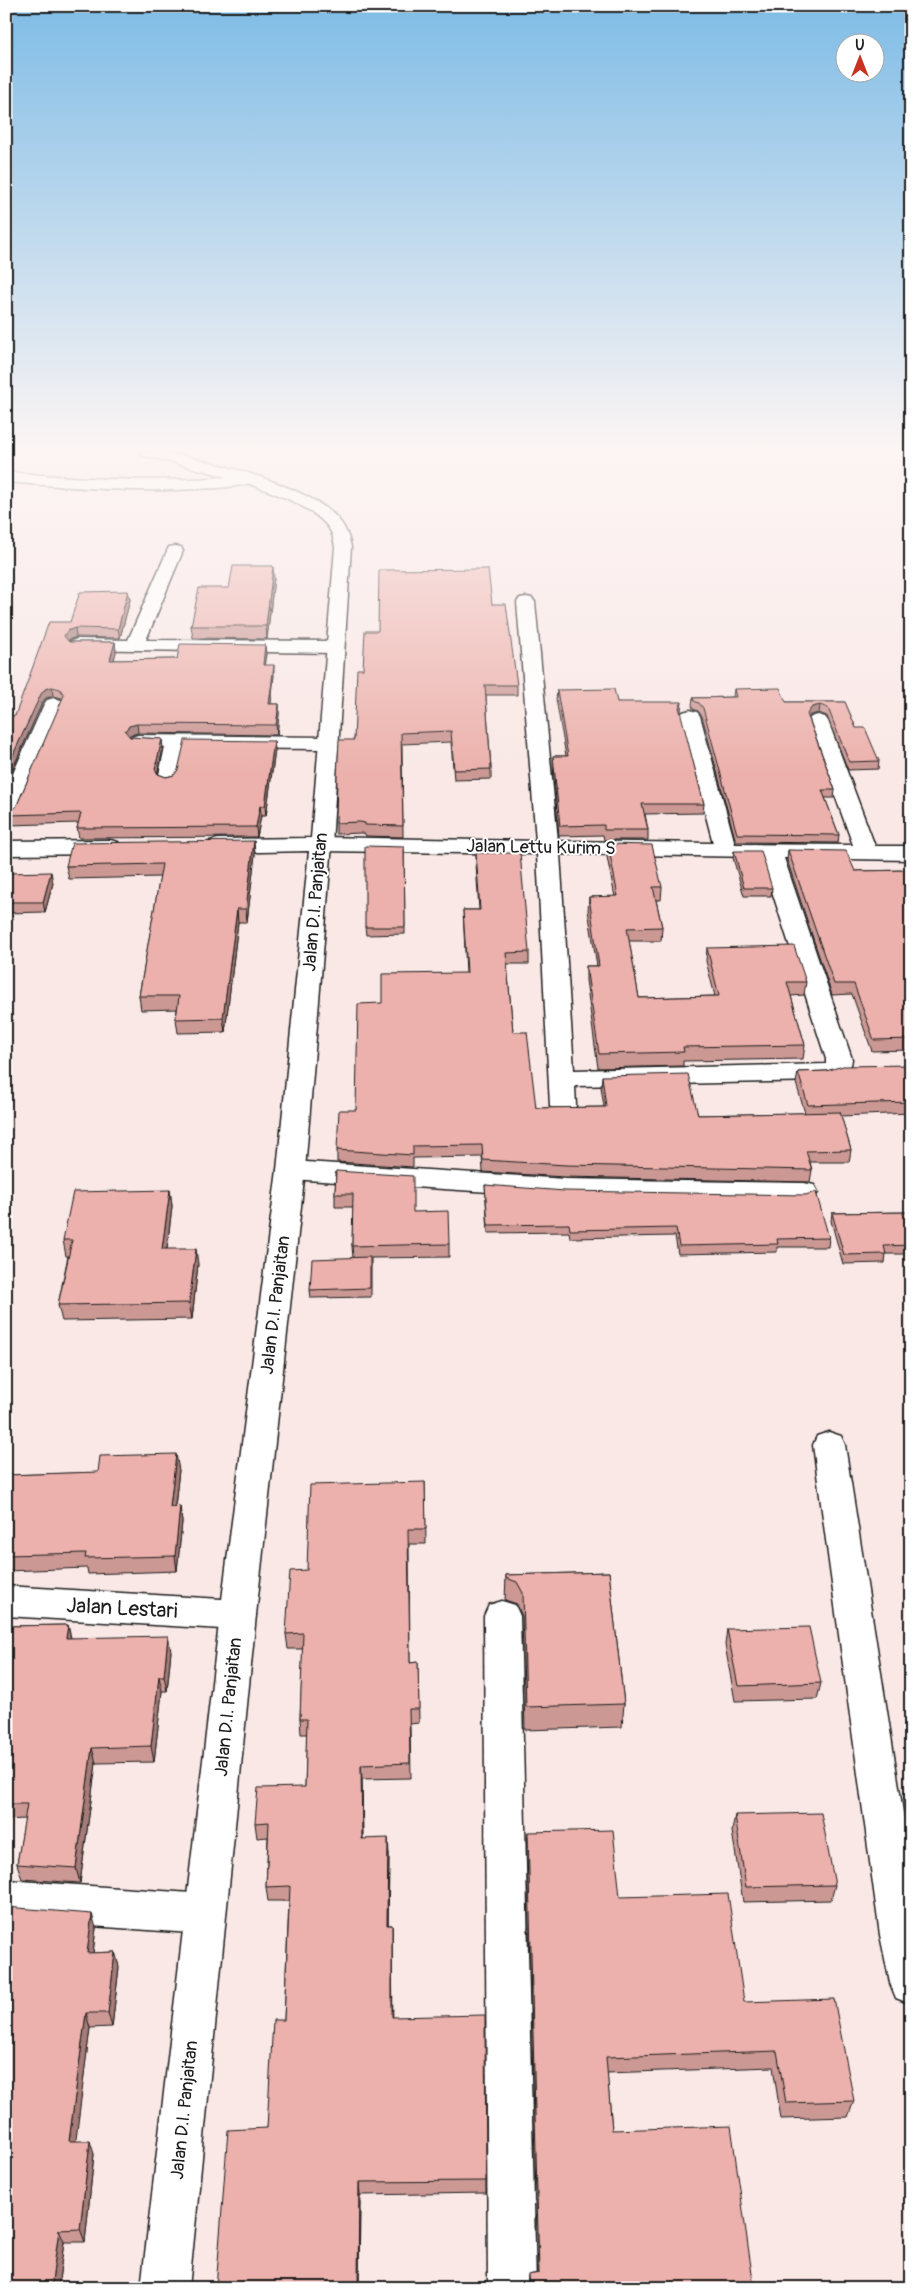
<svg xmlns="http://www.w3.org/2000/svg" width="917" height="2294" font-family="Pangolin,sans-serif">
	<rect width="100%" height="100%" fill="#f9e8e6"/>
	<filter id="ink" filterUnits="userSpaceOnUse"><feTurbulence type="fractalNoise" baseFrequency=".02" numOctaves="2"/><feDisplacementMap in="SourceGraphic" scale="10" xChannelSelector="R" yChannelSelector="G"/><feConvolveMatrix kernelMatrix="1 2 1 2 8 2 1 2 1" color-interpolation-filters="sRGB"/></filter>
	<g filter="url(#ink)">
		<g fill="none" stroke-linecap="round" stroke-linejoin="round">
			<defs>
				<g id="street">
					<path d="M 6,472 C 86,479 165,484 245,475 L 250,477 L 253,480 L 250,483 C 233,488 215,488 197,489 C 134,493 70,487 6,482 Z"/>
					<path d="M 175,546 L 181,547 L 183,551 L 146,640 L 335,641 L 342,643 L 344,647 L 342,651 L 335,653 L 71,649 L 68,645 L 71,641 L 77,639 L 128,640 L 167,551 L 169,547 Z"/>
					<path d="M 526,597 L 532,598 L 535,602 L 558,841 L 713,843 L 680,716 L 683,712 L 690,710 L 697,712 L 700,716 L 735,844 L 853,845 L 808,721 L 811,717 L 818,715 L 825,717 L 828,721 L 875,846 L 911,846 L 911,860 L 784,858 L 852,1059 C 850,1077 840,1077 824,1081 L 575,1086 L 576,1106 L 572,1112 L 563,1114 L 554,1112 L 550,1106 L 537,854 L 321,851 L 313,849 L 310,844 L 313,839 L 321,837 L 536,841 L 517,602 L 520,598 ZM 560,854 L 761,857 L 826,1059 L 826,1064 L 574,1070 Z"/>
					<path d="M 54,698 L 61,700 L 64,704 L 17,814 L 14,819 L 6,820 L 6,789 L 44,704 L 47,700 Z"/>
					<path d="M 138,735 L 329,737 L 336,739 L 339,743 L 336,747 L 329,749 L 185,748 L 178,779 L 175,783 L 168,785 L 161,783 L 158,779 L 165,747 L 131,745 L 128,741 L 131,737 Z"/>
					<path d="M 291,1161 L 565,1179 L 804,1183 L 814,1185 L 818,1192 L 814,1199 L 804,1201 L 565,1197 L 291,1179 L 281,1176 L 277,1170 L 281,1164 Z"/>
					<path d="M 829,1432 L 841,1436 L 845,1445 L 911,1863 L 911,2004 L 896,1998 L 890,1983 L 880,1935 L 813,1445 L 817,1436 Z"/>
					<path d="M 6,1586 L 238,1600 L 251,1604 L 256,1615 L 251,1626 L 238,1630 L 6,1616 Z"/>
					<path d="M 502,1601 L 515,1605 L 520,1616 L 536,2288 L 488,2288 L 484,1616 L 489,1605 Z"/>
					<path d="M 6,1880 L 205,1894 L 220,1900 L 226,1914 L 220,1928 L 205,1934 L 6,1920 Z"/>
				</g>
				<g id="secondary">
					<path d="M 140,452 C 148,452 158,451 166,452 C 211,461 297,483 331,512 C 342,521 348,532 351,547 L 332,844 L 305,1170 L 256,1615 L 189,2288 L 141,2288 L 220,1615 L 277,1170 L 309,851 L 218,853 L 210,851 L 207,846 L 210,841 L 218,839 L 311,838 L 335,547 C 334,542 333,536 331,532 C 311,492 184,466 142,455 Z"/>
					<path d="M 110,840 L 118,842 L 121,847 L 118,852 L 110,854 L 6,855 L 6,841 Z"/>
				</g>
			</defs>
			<use href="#street" stroke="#1c1c1c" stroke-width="3"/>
			<use href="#secondary" stroke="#1c1c1c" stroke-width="3"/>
			<use href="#street" fill="#fff" fill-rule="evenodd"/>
			<use href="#secondary" fill="#fff" fill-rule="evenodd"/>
		</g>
		<g fill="#cb9894" stroke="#1c1c1c">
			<path d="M 274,578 L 267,639 L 193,638 L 191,626 L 229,588 Z"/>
			<path d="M 128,591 L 130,600 L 120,638 L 76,637 L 68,641 L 69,642 L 115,642 L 116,652 L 114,660 L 177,659 L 265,645 L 266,654 L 264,665 L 274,675 L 271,704 L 279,704 L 279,714 L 277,735 L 138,733 L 130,735 L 129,737 L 162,739 L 163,749 L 157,773 L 158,774 L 166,777 L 174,775 L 274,741 L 275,750 L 266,816 L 261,816 L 257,837 L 79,838 L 77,828 L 79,823 L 9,825 L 6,811 L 12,811 L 17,805 L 62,700 L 62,698 L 53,696 L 46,698 L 42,703 L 6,784 L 6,716 L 15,716 L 70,622 Z"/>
			<path d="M 492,604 L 517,685 L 517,695 L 486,695 L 491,769 L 491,779 L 454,780 L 451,742 L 402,744 L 403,837 L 366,836 L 365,834 L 361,833 L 336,834 L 336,823 L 354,740 L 363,669 L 378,631 Z"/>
			<path d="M 734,689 L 786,702 L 845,702 L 856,728 L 879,761 L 878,769 L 848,770 L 827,716 L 819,713 L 810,715 L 809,718 L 835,790 L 834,798 L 825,798 L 839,835 L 838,843 L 736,842 L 702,716 L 698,711 L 693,709 L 692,705 L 693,698 L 733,697 Z"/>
			<path d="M 557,690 L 617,702 L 681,711 L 680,713 L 704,804 L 703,813 L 645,814 L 648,830 L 648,840 L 604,840 L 603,835 L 559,836 L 553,766 L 553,756 L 566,756 L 556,699 Z"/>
			<path d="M 608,844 L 662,887 L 661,900 L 656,900 L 662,927 L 661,941 L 629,941 L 639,998 L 715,996 L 706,961 L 707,948 L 806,982 L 804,995 L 791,996 L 805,1045 L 803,1059 L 683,1061 L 683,1066 L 598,1068 L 586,980 L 586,966 L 597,966 L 588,910 L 589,897 L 615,897 L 607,857 Z"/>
			<path d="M 404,847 L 405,934 L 366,935 L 365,927 Z"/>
			<path d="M 788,850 L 855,871 L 911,870 L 911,1050 L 872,1051 L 852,994 L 832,995 L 787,860 Z"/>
			<path d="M 734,851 L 772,888 L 771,896 L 744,896 L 733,858 Z"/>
			<path d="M 476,853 L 529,952 L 529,964 L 507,964 L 513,1032 L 536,1108 L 604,1107 L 601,1087 L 602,1076 L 698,1115 L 805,1113 L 796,1083 L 798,1072 L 826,1071 L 911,1065 L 911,1113 L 841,1116 L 851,1150 L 849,1162 L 810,1162 L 812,1170 L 810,1182 L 565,1177 L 483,1172 L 482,1157 L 413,1158 L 413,1167 L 337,1162 L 337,1150 L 356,1110 L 382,1003 L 466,973 L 463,910 L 479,910 L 476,864 Z"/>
			<path d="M 255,854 L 247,922 L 238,922 L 225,1032 L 178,1033 L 176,1019 L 177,1009 L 141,1010 L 139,996 L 160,877 L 69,879 L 66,866 Z"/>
			<path d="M 6,873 L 53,883 L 45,912 L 6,913 Z"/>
			<path d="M 336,1171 L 413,1212 L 449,1244 L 449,1257 L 371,1258 L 371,1297 L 311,1298 L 310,1290 L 353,1258 L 352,1246 L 353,1207 L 335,1207 L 335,1194 Z"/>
			<path d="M 485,1185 L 829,1238 L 828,1247 L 777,1247 L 777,1252 L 678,1254 L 675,1236 L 570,1238 L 569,1232 L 488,1233 Z"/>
			<path d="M 170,1190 L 172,1206 L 167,1249 L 198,1264 L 192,1319 L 62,1321 L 58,1305 L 68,1256 L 66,1256 L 63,1240 Z"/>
			<path d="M 911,1212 L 911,1254 L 886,1254 L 885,1263 L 843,1264 L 831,1221 L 832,1213 Z"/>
			<path d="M 179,1470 L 175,1507 L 180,1506 L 182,1522 L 177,1571 L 88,1574 L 87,1568 L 6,1571 L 6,1475 Z"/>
			<path d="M 425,1482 L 426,1544 L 409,1544 L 410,1663 L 418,1662 L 419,1723 L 410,1724 L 411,1778 L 362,1779 L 363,1839 L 389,1853 L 388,1925 L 392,1925 L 392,2017 L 486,2181 L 486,2193 L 360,2195 L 359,2288 L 216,2288 L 267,2128 L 284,2020 L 289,1901 L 268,1901 L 266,1887 L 268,1837 L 257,1838 L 255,1823 L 305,1787 L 307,1734 L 301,1734 L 300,1719 L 303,1649 L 288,1649 L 286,1634 L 307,1570 Z"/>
			<path d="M 609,1572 L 624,1704 L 622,1727 L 525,1730 L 522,1616 L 517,1604 L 505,1600 L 506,1575 Z"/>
			<path d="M 68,1625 L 71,1638 L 171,1651 L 167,1691 L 162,1691 L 154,1762 L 96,1763 L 80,1883 L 22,1879 L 17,1864 L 25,1819 L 6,1820 L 6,1626 Z"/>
			<path d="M 727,1629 L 821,1683 L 817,1699 L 735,1701 L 725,1645 Z"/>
			<path d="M 735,1815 L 835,1885 L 831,1900 L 743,1902 L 732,1831 Z"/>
			<path d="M 528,1832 L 620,1897 L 744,2002 L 854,2101 L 848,2117 L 781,2119 L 773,2067 L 607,2073 L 612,2130 L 754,2288 L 527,2288 L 528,2275 L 538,2273 L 527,1850 Z"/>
			<path d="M 96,1928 L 93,1953 L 115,1952 L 119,1967 L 112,2027 L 90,2028 L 75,2141 L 94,2154 L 85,2242 L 64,2242 L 58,2288 L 6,2288 Z"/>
		</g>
		<g fill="#a57c78" stroke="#1c1c1c">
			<path d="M 273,566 L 274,578 L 267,639 L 266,626 Z"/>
			<path d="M 128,591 L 130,600 L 120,638 L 118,629 Z"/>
			<path d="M 75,628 L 76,637 L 68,640 L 65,645 L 64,636 L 67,631 Z"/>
			<path d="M 115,642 L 116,652 L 111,669 L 110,660 Z"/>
			<path d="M 265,645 L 266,654 L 263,675 L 263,665 Z"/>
			<path d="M 274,665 L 274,675 L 270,714 L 269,704 Z"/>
			<path d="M 52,687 L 53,696 L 46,698 L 42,703 L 6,784 L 6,770 L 41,694 L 45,689 Z"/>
			<path d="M 682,702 L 681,711 L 678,716 L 679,707 Z"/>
			<path d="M 279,704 L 279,714 L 277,735 L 276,725 Z"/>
			<path d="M 820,705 L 819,713 L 810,715 L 806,722 L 807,714 L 812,707 Z"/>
			<path d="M 137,724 L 138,733 L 130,735 L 126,741 L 125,731 L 129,726 Z"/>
			<path d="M 162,739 L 163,749 L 156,779 L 155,769 Z"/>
			<path d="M 274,741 L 275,750 L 266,816 L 265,806 Z"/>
			<path d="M 260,806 L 261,816 L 257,837 L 256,827 Z"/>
			<path d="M 8,815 L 9,825 L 6,834 L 6,818 Z"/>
			<path d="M 254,841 L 255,854 L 247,922 L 246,909 Z"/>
			<path d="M 51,872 L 53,883 L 45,912 L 43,902 Z"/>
			<path d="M 237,909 L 238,922 L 225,1032 L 223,1018 Z"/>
			<path d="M 170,1190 L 172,1206 L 165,1265 L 162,1249 Z"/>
			<path d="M 196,1249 L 198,1264 L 192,1319 L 189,1303 Z"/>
			<path d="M 176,1454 L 179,1470 L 173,1522 L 170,1507 Z"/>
			<path d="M 180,1506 L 182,1522 L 177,1571 L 175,1556 Z"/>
			<path d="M 68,1625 L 71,1640 L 66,1638 Z"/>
			<path d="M 168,1636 L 171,1651 L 167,1691 L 164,1676 Z"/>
			<path d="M 159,1676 L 162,1691 L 154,1762 L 151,1746 Z"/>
			<path d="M 92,1748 L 96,1763 L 80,1883 L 76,1868 Z"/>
			<path d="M 361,1765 L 362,1779 L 363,1854 L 362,1839 Z"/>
			<path d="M 388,1838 L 389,1853 L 388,1940 L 387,1925 Z"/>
			<path d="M 92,1914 L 96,1928 L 91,1968 L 87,1953 Z"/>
			<path d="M 392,1925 L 392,1939 L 393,2030 L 392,2017 Z"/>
			<path d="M 115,1952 L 119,1967 L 112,2027 L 108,2013 Z"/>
			<path d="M 86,2013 L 90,2028 L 74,2155 L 69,2141 Z"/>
			<path d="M 90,2141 L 94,2154 L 85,2242 L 80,2229 Z"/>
			<path d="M 359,2182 L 360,2195 L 359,2288 L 358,2288 Z"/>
			<path d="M 59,2230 L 64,2242 L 58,2288 L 51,2288 Z"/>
		</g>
		<g fill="#ecb1ac" stroke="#1c1c1c">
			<path d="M 233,566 L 273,566 L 266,626 L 191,626 L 199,588 L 229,588 Z"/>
			<path d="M 488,569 L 492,604 L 506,604 L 517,685 L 485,685 L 491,769 L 454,770 L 451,731 L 401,733 L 403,826 L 365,825 L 365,823 L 360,822 L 336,823 L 337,776 L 339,740 L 354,740 L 357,669 L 363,669 L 365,631 L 378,631 L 379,570 Z"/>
			<path d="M 128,591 L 118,629 L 75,628 L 67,631 L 64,636 L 69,642 L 115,642 L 110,660 L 177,659 L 180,644 L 265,645 L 263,665 L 274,665 L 269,704 L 279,704 L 276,725 L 137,724 L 129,726 L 125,731 L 130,737 L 162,739 L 155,769 L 158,774 L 166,777 L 174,775 L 178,770 L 185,740 L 274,741 L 265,806 L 260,806 L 256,827 L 77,828 L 81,813 L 8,815 L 6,818 L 6,811 L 12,811 L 17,805 L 64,695 L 60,689 L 52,687 L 45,689 L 41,694 L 6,770 L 6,716 L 15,716 L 49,622 L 70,622 L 80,592 Z"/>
			<path d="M 780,688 L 786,702 L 845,702 L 856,728 L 865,728 L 879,761 L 849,762 L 828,708 L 820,705 L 812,707 L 807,714 L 835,790 L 822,790 L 839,835 L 737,834 L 703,708 L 699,703 L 694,701 L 693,698 L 736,697 L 734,689 Z"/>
			<path d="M 614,689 L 617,702 L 682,702 L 679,707 L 704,804 L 642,804 L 648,830 L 604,830 L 604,825 L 560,826 L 553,756 L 568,756 L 557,690 Z"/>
			<path d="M 254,841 L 246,909 L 237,909 L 223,1018 L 176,1019 L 179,996 L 139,996 L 162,864 L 66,866 L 72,843 Z"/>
			<path d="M 608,844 L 652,845 L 662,887 L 653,887 L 662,927 L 627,928 L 639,998 L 719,996 L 707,948 L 794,946 L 806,982 L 787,982 L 805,1045 L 683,1047 L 684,1052 L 599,1054 L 586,966 L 599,966 L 589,897 L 618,896 Z"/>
			<path d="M 365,846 L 404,847 L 405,927 L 365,927 Z"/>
			<path d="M 788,850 L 846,851 L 855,871 L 911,870 L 911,1039 L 874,1040 L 854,984 L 834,984 Z"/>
			<path d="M 734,851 L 761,851 L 772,888 L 744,888 Z"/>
			<path d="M 476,853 L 520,853 L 529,952 L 506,953 L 513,1032 L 527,1032 L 536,1108 L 606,1107 L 602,1076 L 688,1074 L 698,1115 L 840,1112 L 851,1150 L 806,1151 L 812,1170 L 566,1165 L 483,1160 L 482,1145 L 413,1146 L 413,1155 L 337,1150 L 339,1110 L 356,1110 L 358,1004 L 382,1003 L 382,974 L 467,973 L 463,910 L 480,910 Z"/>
			<path d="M 51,872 L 43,902 L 6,902 L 6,873 Z"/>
			<path d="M 911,1065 L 911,1102 L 808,1105 L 798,1072 L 826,1071 L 843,1066 Z"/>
			<path d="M 336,1171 L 413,1176 L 413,1212 L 448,1211 L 449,1244 L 352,1246 L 353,1194 L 335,1194 Z"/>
			<path d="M 485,1185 L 565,1191 L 805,1195 L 816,1192 L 829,1238 L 777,1239 L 778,1244 L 679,1246 L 676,1228 L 570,1230 L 569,1224 L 488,1225 Z"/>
			<path d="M 170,1190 L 162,1249 L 196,1249 L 189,1303 L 58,1305 L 72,1240 L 63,1240 L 73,1192 Z"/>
			<path d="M 911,1212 L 911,1245 L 884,1246 L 886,1254 L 844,1255 L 832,1213 Z"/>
			<path d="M 370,1257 L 370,1288 L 310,1290 L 312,1259 Z"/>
			<path d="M 176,1454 L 170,1507 L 180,1506 L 175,1556 L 85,1558 L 86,1553 L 6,1555 L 6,1475 L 98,1472 L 100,1456 Z"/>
			<path d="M 425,1482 L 426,1529 L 408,1529 L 410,1663 L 418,1662 L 419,1709 L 409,1709 L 410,1763 L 361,1765 L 362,1839 L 388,1838 L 387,1925 L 392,1925 L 392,2017 L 485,2015 L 486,2181 L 359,2182 L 358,2288 L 216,2288 L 228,2130 L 267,2128 L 273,2020 L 284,2020 L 290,1886 L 266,1887 L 269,1822 L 255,1823 L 258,1788 L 305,1787 L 307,1719 L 300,1719 L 303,1633 L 286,1634 L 290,1571 L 307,1570 L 310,1485 Z"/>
			<path d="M 609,1572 L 624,1704 L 526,1707 L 523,1593 L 517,1582 L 506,1578 L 506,1575 Z"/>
			<path d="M 68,1625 L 66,1638 L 168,1636 L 164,1676 L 159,1676 L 151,1746 L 92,1748 L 76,1868 L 17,1864 L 27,1804 L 6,1804 L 6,1626 Z"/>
			<path d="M 809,1627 L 821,1683 L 738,1686 L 727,1629 Z"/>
			<path d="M 821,1813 L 835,1885 L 746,1887 L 735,1815 Z"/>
			<path d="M 613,1830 L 620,1897 L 728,1894 L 744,2002 L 834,1999 L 854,2101 L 786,2103 L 777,2051 L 606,2057 L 612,2130 L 731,2126 L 754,2288 L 529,2288 L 528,2275 L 539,2273 L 528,1832 Z"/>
			<path d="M 6,1907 L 92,1914 L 87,1953 L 115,1952 L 108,2013 L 86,2013 L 69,2141 L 90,2141 L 80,2229 L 59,2230 L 51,2288 L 6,2288 Z"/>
		</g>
	</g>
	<linearGradient id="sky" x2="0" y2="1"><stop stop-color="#7fbce6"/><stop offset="0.58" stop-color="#fcf5f4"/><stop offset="1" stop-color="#fcf5f4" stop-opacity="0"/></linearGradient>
	<rect width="917" height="773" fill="url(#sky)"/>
	<g text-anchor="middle" stroke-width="4" stroke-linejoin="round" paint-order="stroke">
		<g font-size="18" fill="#1c1c1c" stroke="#fff">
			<text transform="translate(541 847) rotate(1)" y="6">Jalan Lettu Kurim S</text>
			<text transform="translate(315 902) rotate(-85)" y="6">Jalan D.I. Panjaitan</text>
			<text transform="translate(275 1305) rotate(-83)" y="6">Jalan D.I. Panjaitan</text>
			<text transform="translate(228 1707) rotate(-84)" y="6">Jalan D.I. Panjaitan</text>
			<text transform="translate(184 2110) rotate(-84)" y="6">Jalan D.I. Panjaitan</text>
		</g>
		<g font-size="21" fill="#1c1c1c" stroke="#fff">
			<text transform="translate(122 1608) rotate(3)" y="7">Jalan Lestari</text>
		</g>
	</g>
	<rect width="917" height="2294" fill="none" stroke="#fff" stroke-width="25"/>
	<rect x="12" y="12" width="892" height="2269" fill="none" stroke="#1c1c1c" stroke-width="2" filter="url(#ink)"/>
	<g transform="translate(860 58)"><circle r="24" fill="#ffffff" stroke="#a4a4a4"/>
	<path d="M0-4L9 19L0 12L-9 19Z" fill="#c8321e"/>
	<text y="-8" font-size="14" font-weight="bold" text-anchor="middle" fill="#1c1c1c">U</text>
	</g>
</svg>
